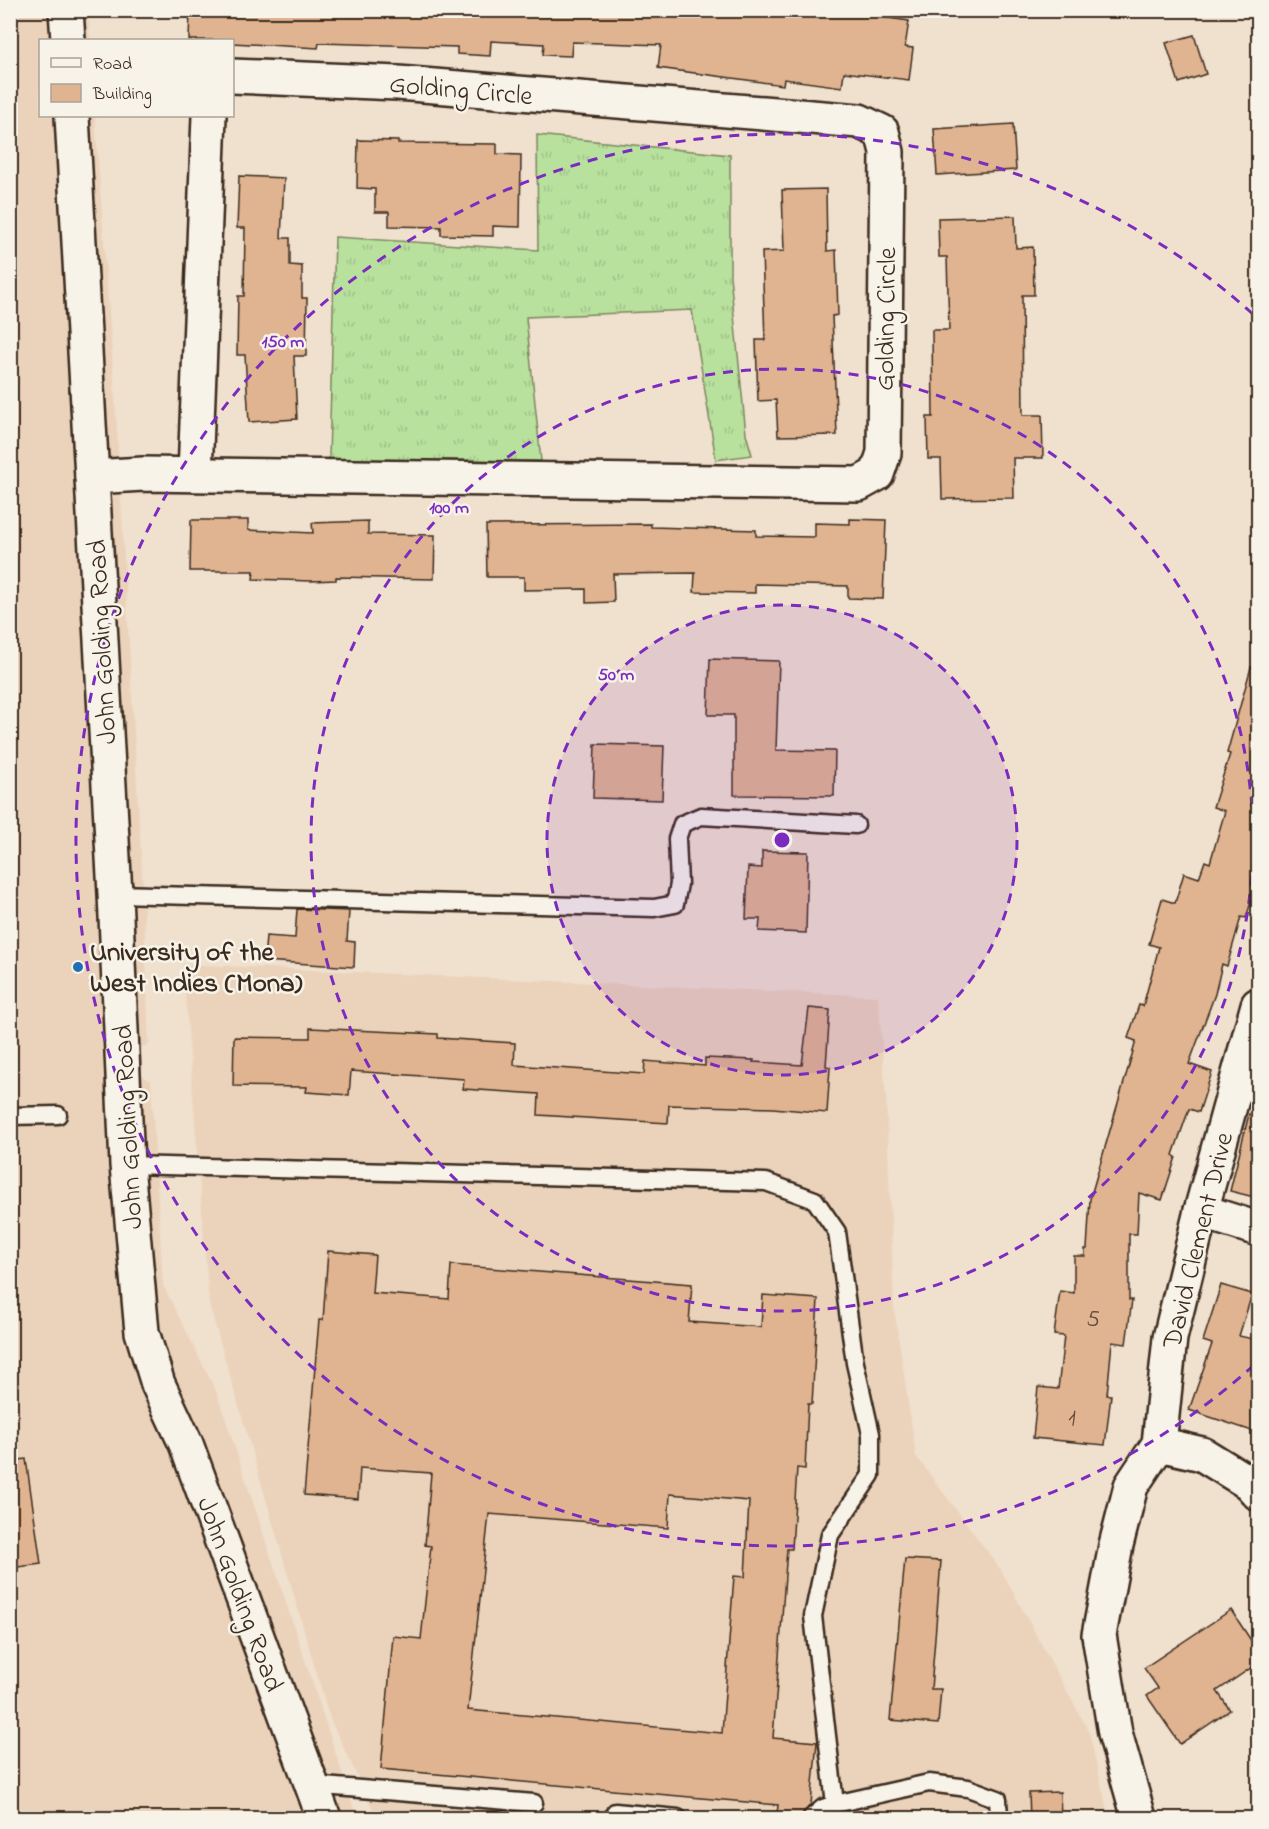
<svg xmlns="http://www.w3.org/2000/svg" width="1269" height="1829" font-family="'Indie Flower',sans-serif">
	<defs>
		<pattern id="grass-tufts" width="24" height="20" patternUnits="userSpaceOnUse" patternTransform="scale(1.5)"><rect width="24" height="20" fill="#b9e19e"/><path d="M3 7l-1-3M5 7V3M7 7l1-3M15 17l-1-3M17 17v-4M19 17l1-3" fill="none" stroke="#a0c188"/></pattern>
	</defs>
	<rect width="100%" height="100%" fill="#f0e0ce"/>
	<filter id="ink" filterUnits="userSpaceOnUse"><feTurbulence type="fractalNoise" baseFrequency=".0167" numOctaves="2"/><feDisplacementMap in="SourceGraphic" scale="12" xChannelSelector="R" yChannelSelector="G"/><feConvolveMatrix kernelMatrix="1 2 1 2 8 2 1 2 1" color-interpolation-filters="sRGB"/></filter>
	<g filter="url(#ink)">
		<g fill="#ebd3bb">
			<path d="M 88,10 L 90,40 L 40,40 L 40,116 L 95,116 L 115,396 L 143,890 L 149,1044 L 137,1050 L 139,1075 L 151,1081 L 163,1285 L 217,1393 L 357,1818 L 11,1818 L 10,11 Z"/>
			<path d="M 183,964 L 878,996 L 886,1097 L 894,1307 L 916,1456 L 1001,1570 L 1089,1732 L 1109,1818 L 377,1818 L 330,1719 L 209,1304 Z"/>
		</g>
		<path fill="url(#grass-tufts)" stroke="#7a865e" stroke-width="1.5" d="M 537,135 L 730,155 L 730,276 L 746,434 L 752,455 L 716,460 L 692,310 L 526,317 L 541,461 L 329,459 L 335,237 L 538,250 Z"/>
		<g fill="#e0b490" stroke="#3b2a1e" stroke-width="1.5" fill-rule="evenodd">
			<path d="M 190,10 L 789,10 L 812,14 L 813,10 L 854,10 L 854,13 L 909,21 L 905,47 L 913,48 L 909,80 L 844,72 L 842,87 L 784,79 L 783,85 L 658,68 L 661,45 L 572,42 L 571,56 L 543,55 L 544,44 L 491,41 L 490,56 L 457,54 L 457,47 L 319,43 L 318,48 L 232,43 L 232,40 L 189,40 Z"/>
			<path d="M 1194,35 L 1206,74 L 1179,83 L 1166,43 Z"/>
			<path d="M 1013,124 L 1016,170 L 937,175 L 934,129 Z"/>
			<path d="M 358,140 L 398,141 L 398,143 L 497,144 L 497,154 L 521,155 L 520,227 L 493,226 L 493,236 L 441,235 L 441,227 L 389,226 L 389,212 L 375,212 L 375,189 L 357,188 Z"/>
			<path d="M 239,176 L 284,178 L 281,238 L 290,238 L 290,265 L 302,266 L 302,298 L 307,298 L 306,356 L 294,356 L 297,419 L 249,422 L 245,355 L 237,355 L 238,296 L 244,296 L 245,228 L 237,228 Z"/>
			<path d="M 826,189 L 827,251 L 836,250 L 838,315 L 832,316 L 837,435 L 778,436 L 776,400 L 758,401 L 756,340 L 765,340 L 762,252 L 784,251 L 782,190 Z"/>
			<path d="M 1015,216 L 1016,248 L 1033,247 L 1034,295 L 1022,295 L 1023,415 L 1042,415 L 1043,458 L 1013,458 L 1014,498 L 942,499 L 941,459 L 928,459 L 927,417 L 933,417 L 932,330 L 949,330 L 947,257 L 939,257 L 938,218 Z"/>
			<path d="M 850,519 L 886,520 L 883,599 L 848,598 L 848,586 L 755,584 L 755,593 L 694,592 L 695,573 L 613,574 L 614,602 L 586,603 L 586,589 L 524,590 L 524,577 L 487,577 L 486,525 L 651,524 L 651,527 L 756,530 L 756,536 L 815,537 L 815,523 L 850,524 Z"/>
			<path d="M 191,520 L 248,520 L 248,530 L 313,533 L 312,523 L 368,521 L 368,534 L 435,535 L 434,579 L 336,577 L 336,580 L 311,581 L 253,579 L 254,571 L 190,571 Z"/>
			<path d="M 710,659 L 779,661 L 776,750 L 835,751 L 834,796 L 734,795 L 734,715 L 708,715 Z"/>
			<path d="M 1251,667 L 1258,668 L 1258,880 L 1246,918 L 1241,917 L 1227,966 L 1222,964 L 1215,994 L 1189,1064 L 1212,1072 L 1199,1112 L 1189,1109 L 1173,1155 L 1176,1157 L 1162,1200 L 1139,1193 L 1137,1234 L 1129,1234 L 1129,1300 L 1132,1300 L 1126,1344 L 1112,1342 L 1107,1395 L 1111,1395 L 1105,1445 L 1033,1438 L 1038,1387 L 1058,1389 L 1064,1336 L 1054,1335 L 1060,1291 L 1074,1293 L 1074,1256 L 1085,1256 L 1085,1249 L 1087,1249 L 1090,1199 L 1136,1041 L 1128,1038 L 1139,1005 L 1143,1006 L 1159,947 L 1149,944 L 1162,899 L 1175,903 L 1184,873 L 1199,878 L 1205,861 L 1210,863 L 1225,811 L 1213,807 L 1230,754 L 1227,753 Z"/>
			<path d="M 595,744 L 664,746 L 662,800 L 593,798 Z"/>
			<path d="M 762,851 L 808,852 L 806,933 L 759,931 L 760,919 L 746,919 L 748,867 L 762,868 Z"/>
			<path d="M 297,909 L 349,911 L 347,941 L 355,942 L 354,967 L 264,961 L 266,936 L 295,938 Z"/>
			<path d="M 809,1008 L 830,1010 L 826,1066 L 830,1067 L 827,1113 L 773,1108 L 669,1105 L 668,1123 L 538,1115 L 539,1094 L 463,1089 L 464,1079 L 351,1071 L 349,1095 L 306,1092 L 307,1087 L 233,1086 L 234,1037 L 310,1038 L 310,1028 L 438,1034 L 438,1038 L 515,1043 L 514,1065 L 644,1074 L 645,1061 L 705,1066 L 705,1058 L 754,1060 L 753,1062 L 802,1065 Z"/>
			<path d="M 1249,1114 L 1258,1115 L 1258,1198 L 1230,1191 Z"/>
			<path d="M 328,1251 L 375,1255 L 372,1293 L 449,1299 L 451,1265 L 692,1284 L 689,1322 L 761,1327 L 763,1295 L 818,1299 L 812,1404 L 808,1404 L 805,1469 L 797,1468 L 792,1549 L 787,1549 L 773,1738 L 817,1742 L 811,1804 L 801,1816 L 777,1814 L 778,1805 L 381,1769 L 393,1636 L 421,1639 L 431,1546 L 425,1545 L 431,1473 L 360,1468 L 358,1499 L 304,1495 L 319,1320 L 323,1320 ZM 670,1494 L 749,1501 L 745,1577 L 734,1576 L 722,1733 L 468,1710 L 489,1514 L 668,1528 Z"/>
			<path d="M 1221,1285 L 1252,1294 L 1239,1336 L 1258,1340 L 1258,1433 L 1189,1410 L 1212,1344 L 1203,1341 Z"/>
			<path d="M 26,1459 L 41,1564 L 10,1568 L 10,1461 Z"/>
			<path d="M 905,1559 L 941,1561 L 931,1689 L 941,1689 L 938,1724 L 890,1720 Z"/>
			<path d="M 1231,1610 L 1258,1651 L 1258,1663 L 1217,1691 L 1230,1710 L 1180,1744 L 1147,1696 L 1158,1688 L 1144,1668 Z"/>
			<path d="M 1060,1792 L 1061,1818 L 1030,1818 L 1029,1793 Z"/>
		</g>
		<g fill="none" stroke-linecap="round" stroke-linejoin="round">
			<defs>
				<g id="lane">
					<path d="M 115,894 L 654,908 L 675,904 L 679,884 L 677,839 L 682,824 L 701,816 L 856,825"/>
					<path d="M 10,1116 L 58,1115"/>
					<path d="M 127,1165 L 766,1182 L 815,1200 L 837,1232 L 855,1363 L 871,1434 L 871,1475 L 830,1535 L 813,1616 L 835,1804"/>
					<path d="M 311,1785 L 534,1803"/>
					<path d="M 615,1812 L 678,1818"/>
					<path d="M 811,1818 L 823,1808 L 835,1804 L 929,1783 L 968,1788 L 998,1799 L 999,1818"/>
				</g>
				<g id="street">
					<path d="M 195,474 L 209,116"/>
					<path d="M 92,477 L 143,474 L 859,484 L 877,474 L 884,453 L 887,152 L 882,132 L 859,121 L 398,83 L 232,76"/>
					<path d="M 1201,1211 L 1258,1229"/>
					<path d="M 1159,1444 L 1202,1454 L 1249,1483 L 1258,1493"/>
					<path d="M 1139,1818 L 1115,1733 L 1099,1635 L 1116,1545 L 1131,1486 L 1159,1444 L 1170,1338 L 1201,1211 L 1258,1005"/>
				</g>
				<g id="secondary">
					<path d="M 66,10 L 68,40"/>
					<path d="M 72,116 L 115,894 L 127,1165 L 142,1332 L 158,1384 L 186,1444 L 324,1818"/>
				</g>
			</defs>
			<use href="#lane" stroke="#3b2a1e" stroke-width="21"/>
			<use href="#street" stroke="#3b2a1e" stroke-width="38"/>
			<use href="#secondary" stroke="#3b2a1e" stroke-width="38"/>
			<use href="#lane" stroke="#f7f3e8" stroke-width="16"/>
			<use href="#street" stroke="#f7f3e8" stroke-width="33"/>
			<use href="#secondary" stroke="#f7f3e8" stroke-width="33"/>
		</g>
	</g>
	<circle cx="782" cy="840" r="235" fill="#7b2cbf" fill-opacity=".12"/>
	<g fill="none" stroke="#7b2cbf" stroke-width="3" stroke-dasharray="10 8">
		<circle cx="782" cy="840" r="235"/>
		<circle cx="782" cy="840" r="471"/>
		<path d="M1254 1365A706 706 0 1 1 1254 315"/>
	</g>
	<circle fill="#1f6fb2" stroke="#f7f3e8" stroke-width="2" cx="78" cy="967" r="6"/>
	<g text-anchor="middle" stroke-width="5" stroke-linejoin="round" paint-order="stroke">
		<g font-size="24" fill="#644c3a">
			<text x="1093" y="1326">5</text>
			<text x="1072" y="1425">1</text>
		</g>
		<g font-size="27" fill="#3b2a1e" stroke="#f7f3e8">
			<text transform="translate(461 89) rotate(5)" y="9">Golding Circle</text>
			<text transform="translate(885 319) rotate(-89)" y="9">Golding Circle</text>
			<text transform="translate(101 642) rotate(-93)" y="9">John Golding Road</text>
			<text transform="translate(127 1127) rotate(-93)" y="9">John Golding Road</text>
			<text transform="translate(1197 1240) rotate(-76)" y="9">David Clement Drive</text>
			<text transform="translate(241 1594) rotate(70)" y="9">John Golding Road</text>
		</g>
		<g font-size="27" font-weight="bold" fill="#3b2a1e" stroke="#f7f3e8" text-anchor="start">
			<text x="90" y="960">University of the<tspan x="90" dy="31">West Indies (Mona)</tspan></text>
		</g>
	</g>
	<circle cx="782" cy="840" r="9" fill="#7b2cbf" stroke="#f7f3e8" stroke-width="3"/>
	<g font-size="18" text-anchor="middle" font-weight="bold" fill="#7b2cbf" stroke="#f7f3e8" stroke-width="5" stroke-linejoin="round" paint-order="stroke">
		<text x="283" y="347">150 m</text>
		<text x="449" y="513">100 m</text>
		<text x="616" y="680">50 m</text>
	</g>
	<rect width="1269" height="1829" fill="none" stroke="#f7f3e8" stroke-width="36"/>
	<rect x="18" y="18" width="1233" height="1793" fill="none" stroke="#3b2a1e" stroke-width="2" filter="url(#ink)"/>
	<rect x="39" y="39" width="195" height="78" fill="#f7f3e8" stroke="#aca397" stroke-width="1.5"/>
	<rect x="51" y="58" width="30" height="9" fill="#f7f3e8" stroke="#aca397" stroke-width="1.5"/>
	<text x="93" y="69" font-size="18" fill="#3b2a1e">Road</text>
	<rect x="51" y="84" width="30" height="18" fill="#e0b490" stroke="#aca397" stroke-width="1.5"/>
	<text x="93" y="99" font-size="18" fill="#3b2a1e">Building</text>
</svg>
